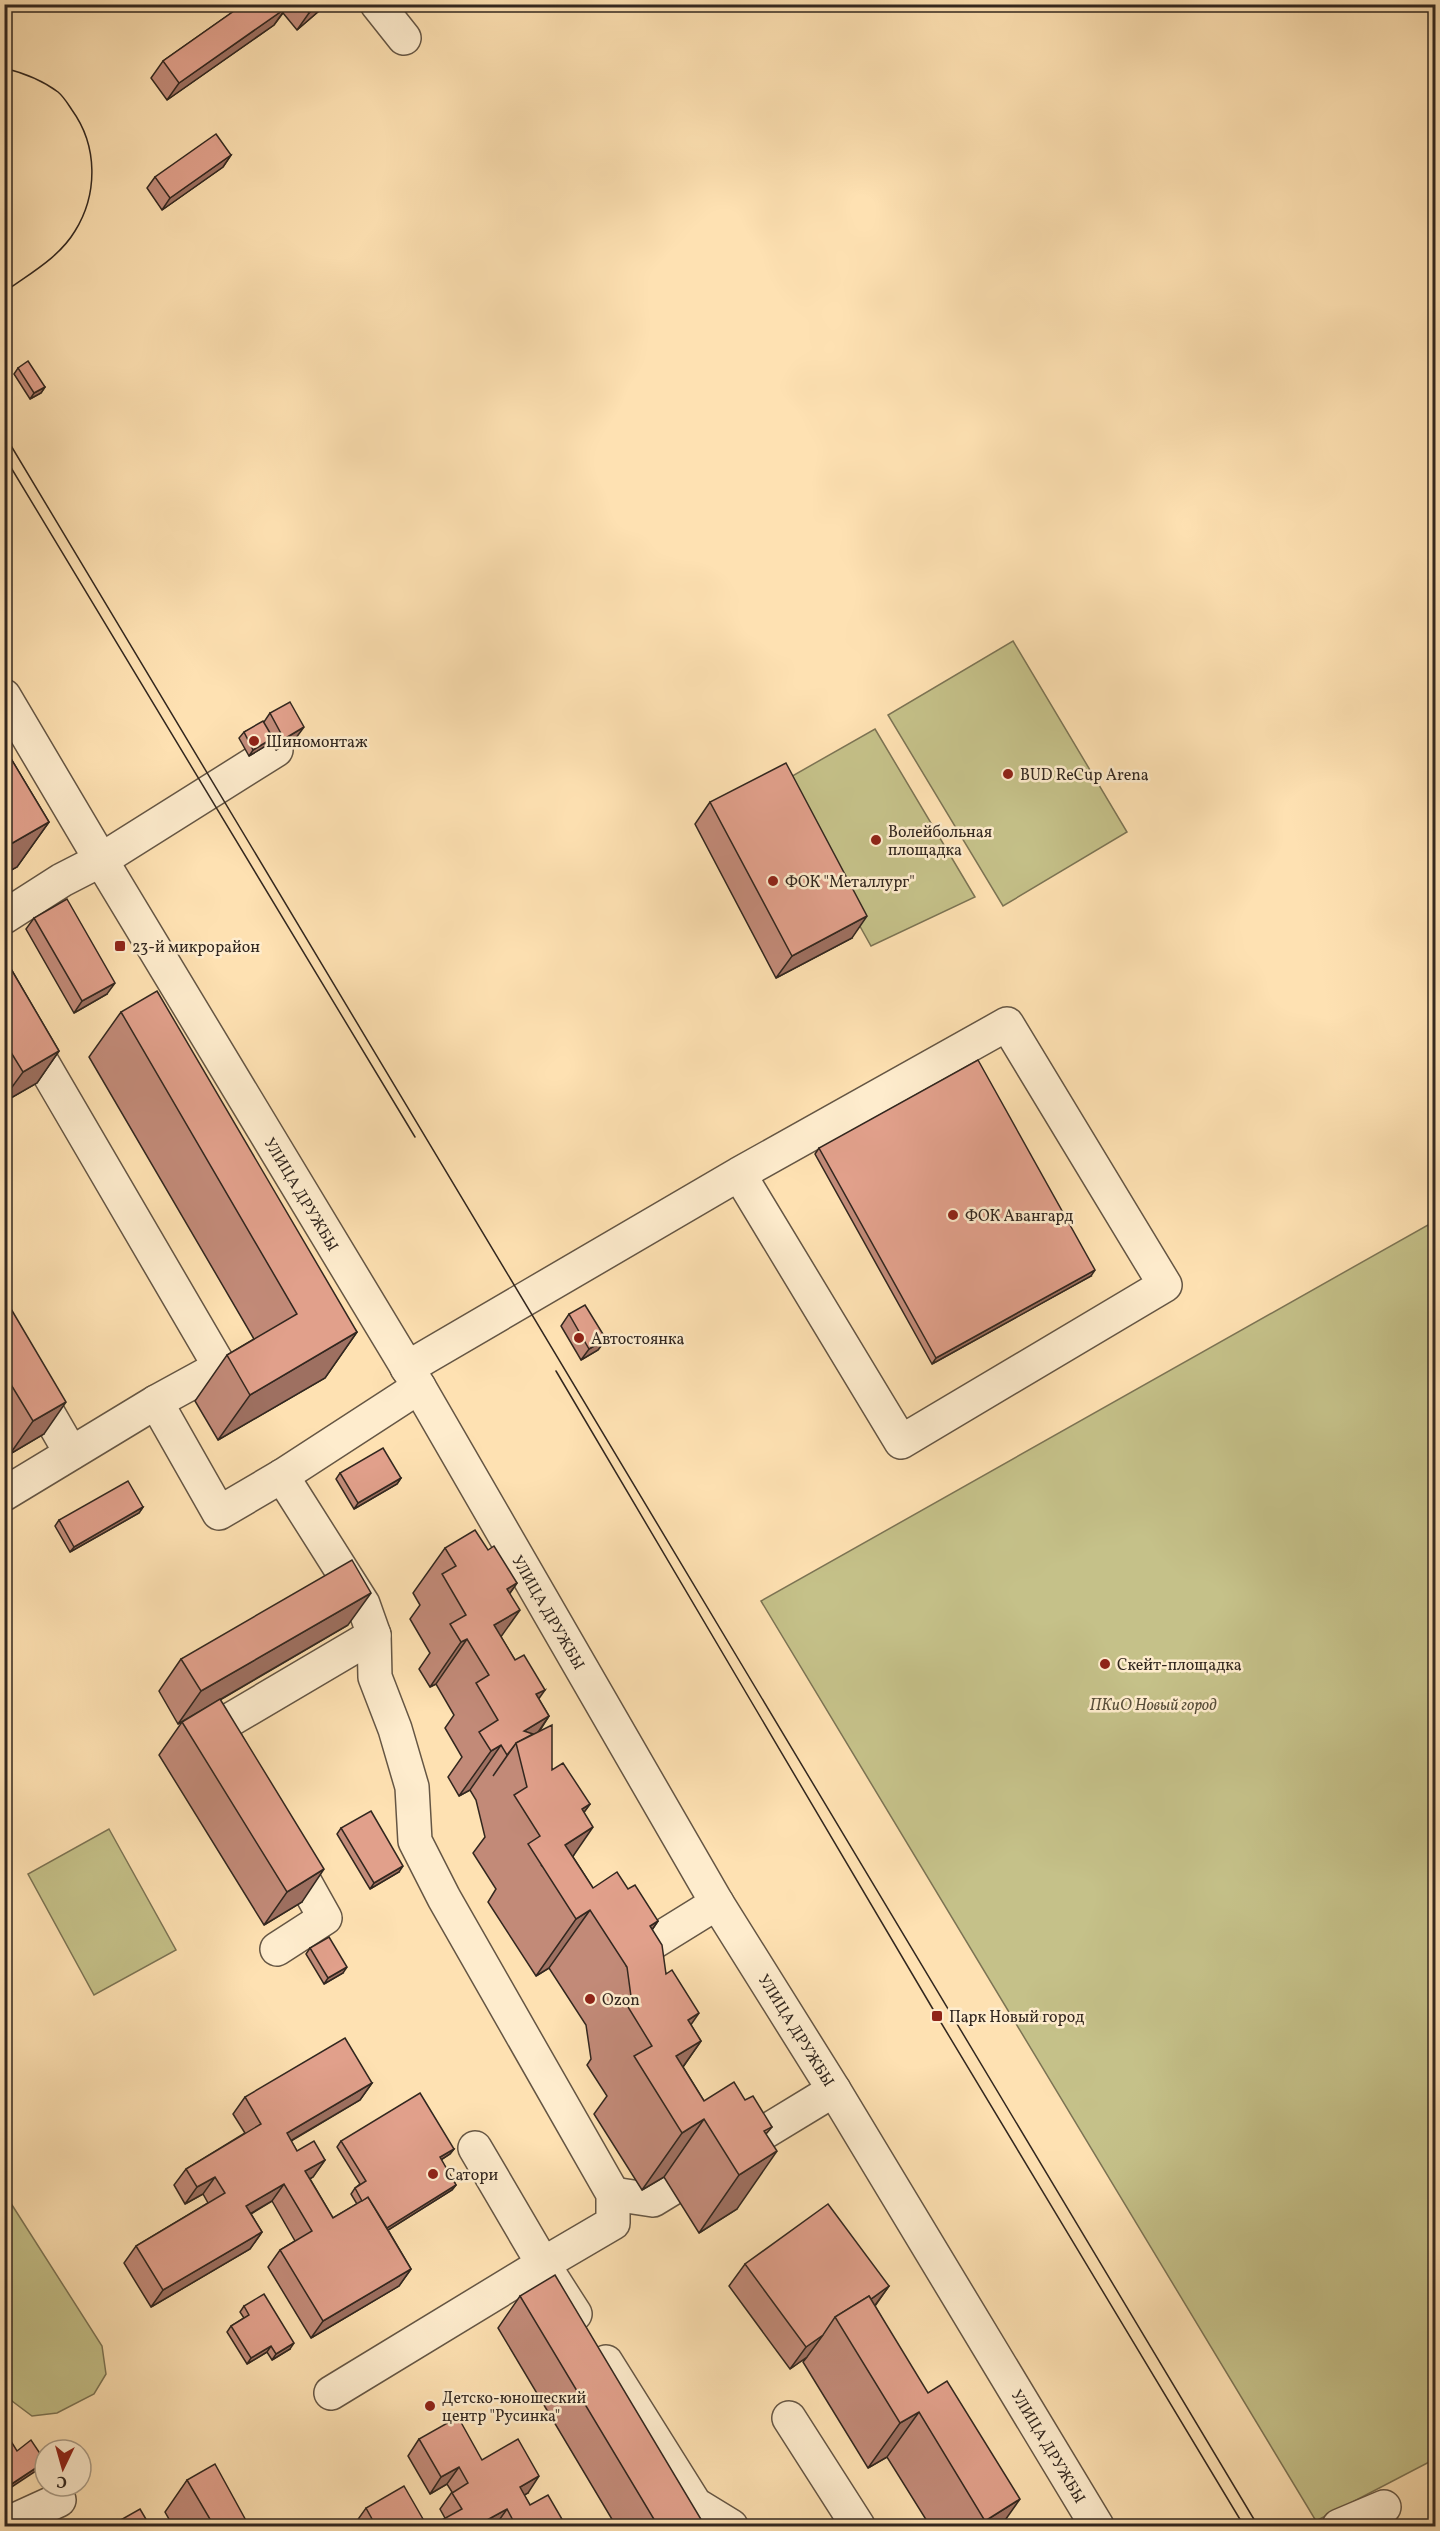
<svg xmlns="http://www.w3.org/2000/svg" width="1440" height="2531" font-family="Vollkorn,serif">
	<rect width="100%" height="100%" fill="#fee1b2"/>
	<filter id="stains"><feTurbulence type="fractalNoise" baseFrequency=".00333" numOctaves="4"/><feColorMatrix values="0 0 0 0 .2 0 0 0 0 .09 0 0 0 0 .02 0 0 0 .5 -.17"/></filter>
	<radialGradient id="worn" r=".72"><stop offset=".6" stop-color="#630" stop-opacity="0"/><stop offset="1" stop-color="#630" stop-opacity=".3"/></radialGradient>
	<g fill="#c5c189" stroke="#7c7454" stroke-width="1.5">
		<path d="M 1013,641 L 1127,832 L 1003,906 L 888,715 Z"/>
		<path d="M 875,729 L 975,897 L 871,946 L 780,783 Z"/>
		<path d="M 1435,1221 L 1435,2459 L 1316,2521 L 761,1601 Z"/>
		<path d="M 109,1829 L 176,1950 L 94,1995 L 28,1874 Z"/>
		<path d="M 5,2194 L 102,2346 L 106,2374 L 94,2394 L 57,2413 L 32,2416 L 12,2401 L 5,2390 Z"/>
	</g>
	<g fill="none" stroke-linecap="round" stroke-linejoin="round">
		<defs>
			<g id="minor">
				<path d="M 377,4 L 404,38"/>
				<path d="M 4,696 L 101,860 L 419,1387 L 717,1903 L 834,2090 L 1097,2526"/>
				<path d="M 4,917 L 62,880 L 101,860 L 276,750"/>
				<path d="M 4,997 L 220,1367 L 156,1402 L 219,1513 L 282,1476 L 419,1387"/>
				<path d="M 4,1337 L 71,1453"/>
				<path d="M 407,1368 L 739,1174 L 901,1442 L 1165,1285 L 1007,1024 L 739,1174"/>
				<path d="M 282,1476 L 363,1604 L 374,1635 L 375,1677 L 395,1729 L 412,1787 L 415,1841 L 444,1898 L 613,2194 L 613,2223 L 543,2264 L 575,2314"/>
				<path d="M 4,1494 L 156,1402"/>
				<path d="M 232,1753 L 218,1727 L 374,1635"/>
				<path d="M 277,1949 L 325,1918 L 287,1850"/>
				<path d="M 620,1963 L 717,1903"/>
				<path d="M 613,2194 L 653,2200 L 834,2090"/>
				<path d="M 606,2362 L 695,2504 L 731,2526"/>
				<path d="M 331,2393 L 543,2264 L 475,2148"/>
				<path d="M 789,2418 L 858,2526"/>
				<path d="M 4,2525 L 59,2500"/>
				<path d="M 1339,2526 L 1384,2507"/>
			</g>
		</defs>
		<use href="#minor" stroke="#655644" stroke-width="36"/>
		<use href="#minor" stroke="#feeccd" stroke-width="33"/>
		<g stroke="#32271f" stroke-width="1.5">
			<path d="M 4,68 C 24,73 42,80 58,92 C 64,97 68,104 72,110 C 98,146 98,194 75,231 C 60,256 34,271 10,288 L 4,295"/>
			<path d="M 4,434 L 1258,2526"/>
			<path d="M 4,456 L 415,1137"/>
			<path d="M 556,1371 L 937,2016 L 1244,2526"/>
		</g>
	</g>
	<g fill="#c28a78" stroke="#32271f" stroke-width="1.5">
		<path d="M 244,4 L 327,4 L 297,30 L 283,13 L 274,25 L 167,100 L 151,78 L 163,61 Z"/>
		<path d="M 231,155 L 223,167 L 162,210 L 147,188 L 155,177 Z"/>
		<path d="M 18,368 L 45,387 L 41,393 L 30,399 L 14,374 Z"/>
		<path d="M 270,713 L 296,738 L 276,750 L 271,741 L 269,744 L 249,756 L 239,738 L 244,732 L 264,722 Z"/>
		<path d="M 4,747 L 49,822 L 17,867 L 4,874 Z"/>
		<path d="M 710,802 L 852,938 L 776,978 L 695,824 Z"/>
		<path d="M 34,918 L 107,994 L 74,1013 L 26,929 Z"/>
		<path d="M 4,957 L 59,1051 L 37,1083 L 4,1102 Z"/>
		<path d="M 121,1012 L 357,1332 L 325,1378 L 218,1440 L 195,1401 L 227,1355 L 254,1339 L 89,1057 Z"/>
		<path d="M 819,1148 L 1091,1276 L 932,1364 L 815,1154 Z"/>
		<path d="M 4,1297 L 44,1434 L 10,1454 L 4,1444 Z"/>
		<path d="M 569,1314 L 606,1339 L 598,1350 L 581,1360 L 561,1326 Z"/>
		<path d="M 340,1473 L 401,1478 L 397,1484 L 354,1509 L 336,1479 Z"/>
		<path d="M 143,1507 L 139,1513 L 70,1552 L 55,1526 L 59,1520 Z"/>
		<path d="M 445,1548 L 488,1550 L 517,1583 L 510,1593 L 501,1637 L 549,1716 L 539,1732 L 552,1770 L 590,1804 L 584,1812 L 573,1857 L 593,1888 L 628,1889 L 658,1921 L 652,1930 L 666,1974 L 691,2025 L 701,2041 L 683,2067 L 704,2101 L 745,2100 L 772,2127 L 766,2134 L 737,2209 L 699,2233 L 664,2177 L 642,2190 L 594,2114 L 607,2096 L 587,2065 L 591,2059 L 586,2025 L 549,1968 L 536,1976 L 488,1902 L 496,1889 L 473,1853 L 485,1837 L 476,1800 L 470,1790 L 459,1796 L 448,1777 L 462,1757 L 445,1728 L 454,1715 L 436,1684 L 430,1687 L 419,1669 L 430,1653 L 410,1619 L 420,1605 L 413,1593 Z"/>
		<path d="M 348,1625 L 220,1700 L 302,1902 L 264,1925 L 159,1755 L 182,1722 L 204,1709 L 178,1724 L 159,1691 L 181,1659 Z"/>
		<path d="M 341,1828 L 399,1872 L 370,1889 L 337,1834 Z"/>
		<path d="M 310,1948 L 343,1973 L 324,1984 L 306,1954 Z"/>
		<path d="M 372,2083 L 360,2100 L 291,2141 L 297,2151 L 325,2160 L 313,2177 L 310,2179 L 333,2218 L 357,2204 L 351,2194 L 355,2188 L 360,2184 L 337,2147 L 341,2141 L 454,2149 L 450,2154 L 441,2160 L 456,2185 L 452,2190 L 388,2230 L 411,2269 L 399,2286 L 311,2338 L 268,2267 L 280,2250 L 295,2241 L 272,2201 L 251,2214 L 262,2232 L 250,2249 L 151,2307 L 124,2263 L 136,2246 L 208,2203 L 203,2194 L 185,2204 L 174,2185 L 186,2169 L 245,2133 L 233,2114 L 245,2097 Z"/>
		<path d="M 745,2264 L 889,2286 L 875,2306 L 1001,2526 L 930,2526 L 887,2457 L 868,2468 L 803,2362 L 807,2357 L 790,2369 L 729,2286 Z"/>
		<path d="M 520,2296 L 705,2526 L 616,2526 L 498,2328 Z"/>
		<path d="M 244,2306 L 290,2349 L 272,2360 L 267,2352 L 247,2364 L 227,2332 L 231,2326 L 244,2318 L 240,2312 Z"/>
		<path d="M 419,2439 L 482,2460 L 528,2493 L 524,2495 L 530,2505 L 566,2526 L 495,2526 L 445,2518 L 440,2509 L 452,2492 L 447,2484 L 430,2494 L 408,2456 Z"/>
		<path d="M 187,2480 L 249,2526 L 173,2526 L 165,2512 Z"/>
		<path d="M 366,2508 L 427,2526 L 355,2526 L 354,2525 Z"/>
	</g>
	<g fill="#9e7061" stroke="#32271f" stroke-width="1.5">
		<path d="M 319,4 L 327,4 L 297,30 L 309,13 Z"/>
		<path d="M 286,8 L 274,25 L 167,100 L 179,83 Z"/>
		<path d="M 231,155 L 223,167 L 162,210 L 170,198 Z"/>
		<path d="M 45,387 L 41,393 L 30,399 L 34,393 Z"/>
		<path d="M 304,727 L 296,738 L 276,750 L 284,739 Z"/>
		<path d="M 273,738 L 269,744 L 249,756 L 253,750 Z"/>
		<path d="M 49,822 L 17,867 L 4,874 L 4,852 L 9,845 Z"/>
		<path d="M 867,916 L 852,938 L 776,978 L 792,956 Z"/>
		<path d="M 115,983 L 107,994 L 74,1013 L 82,1001 Z"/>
		<path d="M 59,1051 L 37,1083 L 4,1102 L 4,1098 L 23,1072 Z"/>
		<path d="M 1095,1270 L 1091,1276 L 932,1364 L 936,1358 Z"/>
		<path d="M 357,1332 L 325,1378 L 218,1440 L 250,1395 Z"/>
		<path d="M 606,1339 L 598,1350 L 581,1360 L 589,1349 Z"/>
		<path d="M 66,1402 L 44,1434 L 10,1454 L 33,1421 Z"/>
		<path d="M 401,1478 L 397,1484 L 354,1509 L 358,1503 Z"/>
		<path d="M 143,1507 L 139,1513 L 70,1552 L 74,1547 Z"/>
		<path d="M 517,1583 L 485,1628 L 507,1589 Z"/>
		<path d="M 371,1593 L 348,1625 L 178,1724 L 201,1691 Z"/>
		<path d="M 520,1610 L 488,1655 L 494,1625 Z"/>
		<path d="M 467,1639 L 436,1684 L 430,1687 L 461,1642 Z"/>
		<path d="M 545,1690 L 513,1735 L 536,1694 Z"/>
		<path d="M 549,1716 L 530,1744 L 516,1743 L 493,1776 L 524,1731 Z"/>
		<path d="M 501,1745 L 470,1790 L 459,1796 L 491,1751 Z"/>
		<path d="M 590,1804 L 549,1861 L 541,1866 L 582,1809 Z"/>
		<path d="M 593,1827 L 554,1884 L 565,1845 Z"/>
		<path d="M 403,1866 L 399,1872 L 370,1889 L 374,1883 Z"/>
		<path d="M 324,1869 L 302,1902 L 264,1925 L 287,1892 Z"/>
		<path d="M 590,1910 L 549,1968 L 536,1976 L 576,1919 Z"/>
		<path d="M 658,1921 L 626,1967 L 650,1926 Z"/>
		<path d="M 347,1967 L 343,1973 L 324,1984 L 328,1978 Z"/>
		<path d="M 699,2013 L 659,2071 L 688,2020 Z"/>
		<path d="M 701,2041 L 661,2098 L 676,2056 Z"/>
		<path d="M 372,2083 L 360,2100 L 275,2150 L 287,2133 Z"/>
		<path d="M 704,2119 L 664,2177 L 642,2190 L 682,2133 Z"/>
		<path d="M 454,2149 L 450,2154 L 436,2163 L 440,2157 Z"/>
		<path d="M 777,2151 L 737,2209 L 699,2233 L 739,2175 Z"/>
		<path d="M 325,2160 L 313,2177 L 293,2188 L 305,2171 Z"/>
		<path d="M 215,2177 L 203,2194 L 185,2204 L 197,2187 Z"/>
		<path d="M 284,2184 L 272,2201 L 234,2223 L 246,2206 Z"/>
		<path d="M 456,2185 L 452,2190 L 377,2237 L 381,2231 Z"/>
		<path d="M 262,2232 L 250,2249 L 151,2307 L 163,2290 Z"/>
		<path d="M 411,2269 L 399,2286 L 311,2338 L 323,2321 Z"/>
		<path d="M 889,2286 L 873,2308 L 839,2323 Z"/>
		<path d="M 823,2335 L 807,2357 L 790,2369 L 806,2347 Z"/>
		<path d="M 294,2343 L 290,2349 L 272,2360 L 276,2354 Z"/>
		<path d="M 271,2346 L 267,2352 L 247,2364 L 251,2358 Z"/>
		<path d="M 919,2412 L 887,2457 L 868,2468 L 900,2423 Z"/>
		<path d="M 45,2462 L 42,2467 L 4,2492 L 4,2489 Z"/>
		<path d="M 459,2467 L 447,2484 L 430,2494 L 441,2477 Z"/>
		<path d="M 539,2476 L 528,2493 L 508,2504 L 520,2487 Z"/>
		<path d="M 1020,2499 L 1001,2526 L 981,2526 L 985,2521 Z"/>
		<path d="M 507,2509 L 495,2526 L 476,2526 Z"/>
	</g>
	<g fill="#e1a08b" stroke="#32271f" stroke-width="1.5">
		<path d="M 244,4 L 284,4 L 286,8 L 179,83 L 163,61 Z"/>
		<path d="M 302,4 L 319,4 L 309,13 Z"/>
		<path d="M 216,134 L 231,155 L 170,198 L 155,177 Z"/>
		<path d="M 28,361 L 45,387 L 34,393 L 18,368 Z"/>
		<path d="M 290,702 L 304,727 L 284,739 L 270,713 Z"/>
		<path d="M 263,721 L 273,738 L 253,750 L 244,732 Z"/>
		<path d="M 4,747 L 49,822 L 9,845 L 4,837 Z"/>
		<path d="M 786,763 L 867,916 L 792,956 L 710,802 Z"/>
		<path d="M 67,899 L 115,983 L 82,1001 L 34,918 Z"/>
		<path d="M 4,957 L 59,1051 L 23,1072 L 4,1041 Z"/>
		<path d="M 157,991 L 357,1332 L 250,1395 L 227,1355 L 297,1314 L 121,1012 Z"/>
		<path d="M 978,1060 L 1095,1270 L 936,1358 L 819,1148 Z"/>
		<path d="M 4,1297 L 66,1402 L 33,1421 L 4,1373 Z"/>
		<path d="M 585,1305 L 606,1339 L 589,1349 L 569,1314 Z"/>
		<path d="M 383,1448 L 401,1478 L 358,1503 L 340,1473 Z"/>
		<path d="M 128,1481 L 143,1507 L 74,1547 L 59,1520 Z"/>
		<path d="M 475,1530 L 488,1550 L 494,1546 L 517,1583 L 507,1589 L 520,1610 L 494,1625 L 515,1660 L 524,1655 L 545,1690 L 536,1694 L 549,1716 L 524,1731 L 533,1734 L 516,1743 L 507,1755 L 501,1745 L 491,1751 L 479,1732 L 498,1720 L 476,1683 L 489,1675 L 467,1639 L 461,1642 L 450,1624 L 466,1615 L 442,1574 L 456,1566 L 445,1548 Z"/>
		<path d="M 352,1560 L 371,1593 L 201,1691 L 181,1659 Z"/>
		<path d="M 220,1699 L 324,1869 L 287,1892 L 182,1722 Z"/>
		<path d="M 552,1725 L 552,1770 L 563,1763 L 590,1804 L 582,1809 L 593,1827 L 565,1845 L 593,1888 L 617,1872 L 628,1889 L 635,1885 L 658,1921 L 650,1926 L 662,1945 L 666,1974 L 672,1970 L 699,2013 L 688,2020 L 701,2041 L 676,2056 L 704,2101 L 734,2082 L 745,2100 L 753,2096 L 772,2127 L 764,2131 L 777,2151 L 739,2175 L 704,2119 L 682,2133 L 634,2056 L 652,2046 L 628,2007 L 632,2004 L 627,1967 L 590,1910 L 576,1919 L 528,1844 L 540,1836 L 514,1795 L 527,1787 L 516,1743 Z"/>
		<path d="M 371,1811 L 403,1866 L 374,1883 L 341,1828 Z"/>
		<path d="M 329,1937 L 347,1967 L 328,1978 L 310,1948 Z"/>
		<path d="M 345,2038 L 372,2083 L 287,2133 L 297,2151 L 314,2141 L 325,2160 L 305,2171 L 333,2218 L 368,2197 L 411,2269 L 323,2321 L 280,2250 L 312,2231 L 284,2184 L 246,2206 L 262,2232 L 163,2290 L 136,2246 L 225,2193 L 215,2177 L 197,2187 L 186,2169 L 261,2124 L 245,2097 Z"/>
		<path d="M 420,2093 L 454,2149 L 440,2157 L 456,2185 L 387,2228 L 368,2197 L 362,2201 L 355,2188 L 366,2181 L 341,2141 Z"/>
		<path d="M 828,2204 L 889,2286 L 871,2299 L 869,2296 L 835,2317 L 823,2335 L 806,2347 L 745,2264 Z"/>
		<path d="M 555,2275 L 705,2526 L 658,2526 L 520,2296 Z"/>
		<path d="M 264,2294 L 294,2343 L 276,2354 L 271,2346 L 251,2358 L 231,2326 L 249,2315 L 244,2306 Z"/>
		<path d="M 869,2296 L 928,2393 L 947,2381 L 1020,2499 L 985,2521 L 919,2412 L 900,2423 L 835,2317 Z"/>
		<path d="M 458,2417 L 482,2460 L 518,2439 L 539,2476 L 520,2487 L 530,2505 L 548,2495 L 566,2526 L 516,2526 L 507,2509 L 476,2526 L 431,2526 L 462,2509 L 452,2493 L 468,2483 L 459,2467 L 441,2477 L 419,2439 Z"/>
		<path d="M 4,2430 L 17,2451 L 31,2440 L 45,2461 L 45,2462 L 4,2489 Z"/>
		<path d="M 215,2464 L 249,2526 L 214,2526 L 187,2480 Z"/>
		<path d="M 404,2486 L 427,2526 L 376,2526 L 366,2508 Z"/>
		<path d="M 140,2509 L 150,2526 L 110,2526 Z"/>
	</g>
	<g fill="#8f2418" stroke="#feeccd" stroke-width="2">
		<circle cx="254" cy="741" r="6"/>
		<circle cx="1008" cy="774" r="6"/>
		<circle cx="876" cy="840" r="6"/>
		<circle cx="773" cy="881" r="6"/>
		<rect x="114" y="940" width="12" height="12" rx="3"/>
		<circle cx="953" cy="1215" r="6"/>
		<circle cx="579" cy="1338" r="6"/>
		<circle cx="1105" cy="1664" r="6"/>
		<circle cx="590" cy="1999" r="6"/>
		<rect x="931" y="2010" width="12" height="12" rx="3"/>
		<circle cx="433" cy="2174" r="6"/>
		<circle cx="430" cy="2406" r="6"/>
	</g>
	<g text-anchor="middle" stroke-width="5" stroke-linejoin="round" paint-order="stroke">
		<g font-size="16" fill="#32271f" stroke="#feeccd" text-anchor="start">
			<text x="266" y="747">Шиномонтаж</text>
			<text x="1020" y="780">BUD ReCup Arena</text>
			<text x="888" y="837">Волейбольная<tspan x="888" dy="18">площадка</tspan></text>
			<text x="785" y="887">ФОК "Металлург"</text>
			<text x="132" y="952">23-й микрорайон</text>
			<text x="965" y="1221">ФОК Авангард</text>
			<text x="591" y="1344">Автостоянка</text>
			<text x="1117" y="1670">Скейт-площадка</text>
			<text x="602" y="2005">Ozon</text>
			<text x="949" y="2022">Парк Новый город</text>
			<text x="445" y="2180">Сатори</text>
			<text x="442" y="2403">Детско-юношеский<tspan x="442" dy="18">центр "Русинка"</tspan></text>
		</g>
		<g font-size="16" fill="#32271f" stroke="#feeccd">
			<text transform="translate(302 1194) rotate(59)" y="6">УЛИЦА ДРУЖБЫ</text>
			<text transform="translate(549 1612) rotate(60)" y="6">УЛИЦА ДРУЖБЫ</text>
			<text transform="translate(797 2030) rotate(58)" y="6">УЛИЦА ДРУЖБЫ</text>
			<text transform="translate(1049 2446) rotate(59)" y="6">УЛИЦА ДРУЖБЫ</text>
		</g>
		<g font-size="16" font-style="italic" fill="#574e3a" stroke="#feeccd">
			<text x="1153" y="1710">ПКиО Новый город</text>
		</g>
	</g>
	<rect width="1440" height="2531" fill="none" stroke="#fee1b2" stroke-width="24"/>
	<rect x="6" y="6" width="1428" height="2519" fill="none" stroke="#32271f" stroke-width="3"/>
	<rect x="12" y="12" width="1416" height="2507" fill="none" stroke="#32271f" stroke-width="1.5"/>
	<g transform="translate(63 2468) rotate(185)"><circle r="28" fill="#feeccd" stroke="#ac9d87" stroke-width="1.5"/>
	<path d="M0-4.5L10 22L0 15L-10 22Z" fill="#8f2418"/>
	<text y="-9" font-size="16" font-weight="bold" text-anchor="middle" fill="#32271f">С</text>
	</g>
	<rect width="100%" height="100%" filter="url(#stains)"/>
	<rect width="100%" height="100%" fill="url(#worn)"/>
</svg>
